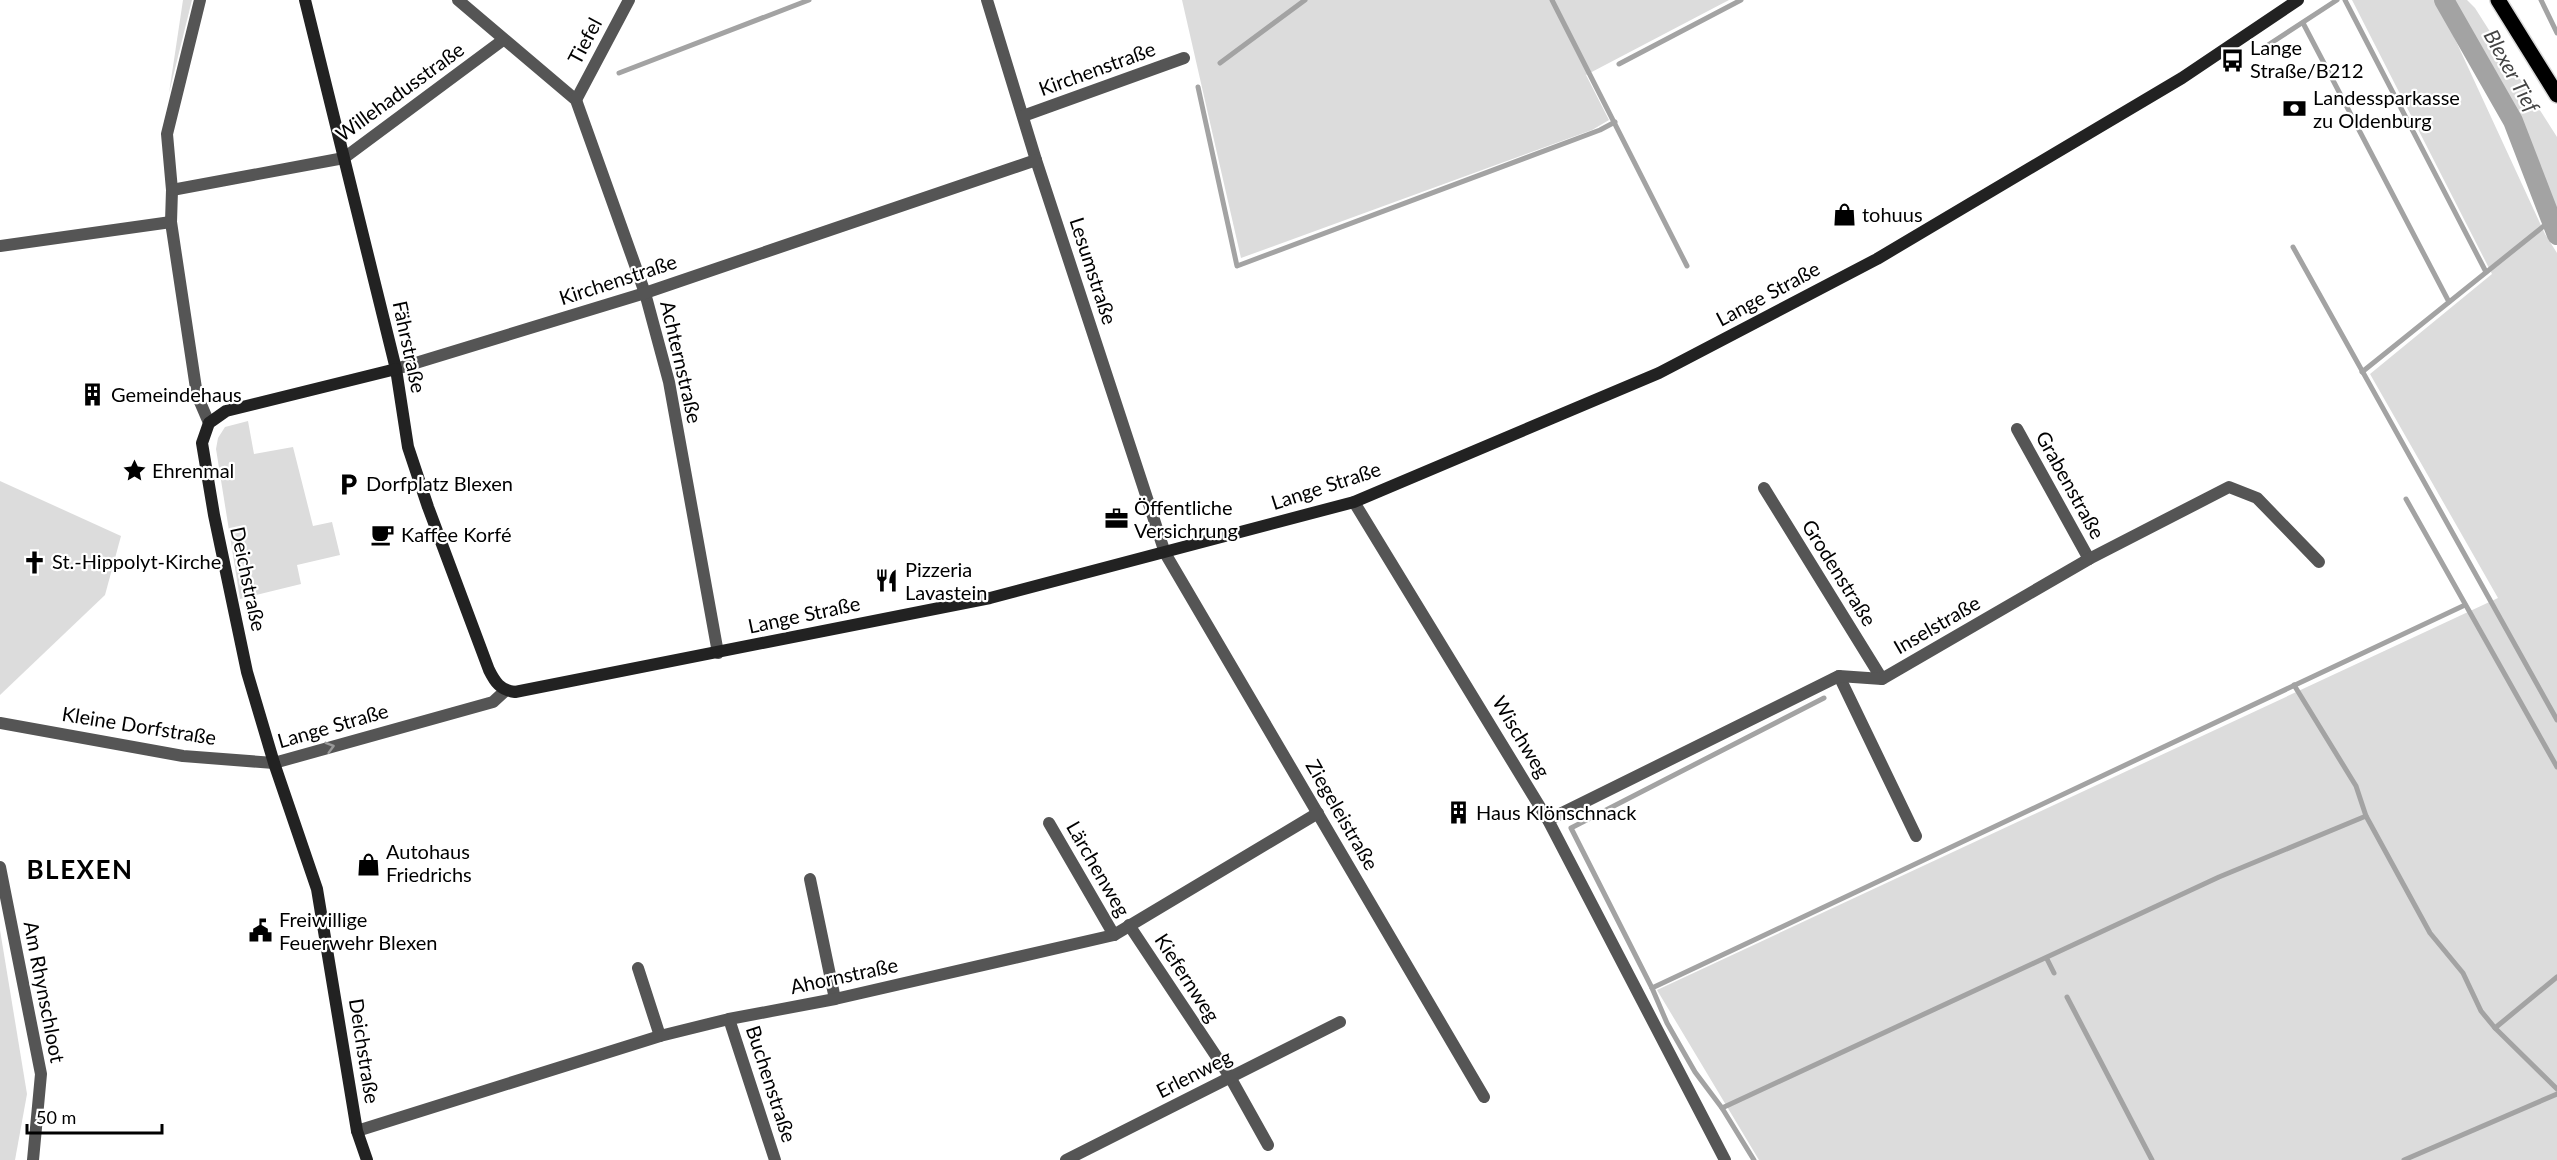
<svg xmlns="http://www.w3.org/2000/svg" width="2557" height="1160" font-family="Lato,sans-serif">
	<rect width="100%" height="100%" fill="#fff"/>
	<g fill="#dcdcdc">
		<path d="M 183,0 L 192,0 L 169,93 Z"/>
		<path d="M 1182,0 L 1729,0 L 1586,75 L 1609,120 L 1592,130 L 1241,258 Z"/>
		<path d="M 2352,0 L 2437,0 L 2545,234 L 2557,253 L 2557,1160 L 1759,1160 L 1657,990 L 2498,598 L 2370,374 L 2492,274 Z"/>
		<path d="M 2453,0 L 2467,0 L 2475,8 L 2557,137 L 2557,220 L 2518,115 Z"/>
		<path d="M 248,421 L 254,454 L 293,447 L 313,526 L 332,522 L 340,555 L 297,565 L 301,584 L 240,599 L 216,449 L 218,438 L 225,427 Z"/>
		<path d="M 0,481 L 121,536 L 105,595 L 0,695 Z"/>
		<path d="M 0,930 L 27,1094 L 15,1160 L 0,1160 Z"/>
	</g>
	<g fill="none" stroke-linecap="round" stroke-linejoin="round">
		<g stroke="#a3a3a3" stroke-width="5">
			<path d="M 1552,0 L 1687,266"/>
			<path d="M 2345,0 L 2486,272"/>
			<path d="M 2541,0 L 2557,33"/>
			<path d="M 2303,23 L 2449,302"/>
			<path d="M 2268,45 L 2337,0"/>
			<path d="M 1220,63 L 1305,0"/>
			<path d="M 1619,64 L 1741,0"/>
			<path d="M 619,73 L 809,0"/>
			<path d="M 1198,87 L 1237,266 L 1600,130 L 1615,122"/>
			<path d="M 2293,247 L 2557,720"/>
			<path d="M 2362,372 L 2550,221"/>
			<path d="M 2406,499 L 2557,767"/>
			<path d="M 2294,685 L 2356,786 L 2366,816 L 2430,933 L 2463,973 L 2481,1011 L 2495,1028 L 2557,1089"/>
			<path d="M 2047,959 L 2054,973"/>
			<path d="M 1652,988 L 2465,605"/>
			<path d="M 2067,997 L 2152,1160"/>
			<path d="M 2495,1028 L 2557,977"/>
			<path d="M 1722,1108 L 2219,877 L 2366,816"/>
			<path d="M 1754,1160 L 1722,1108 L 1695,1072 L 1667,1023 L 1652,988 L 1571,828 L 1824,698"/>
			<path d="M 2404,1160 L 2557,1094"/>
		</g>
		<path stroke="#a3a3a3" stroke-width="20" d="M 2444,0 L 2513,121 L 2557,235"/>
		<defs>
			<path id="primary" d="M 2498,0 L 2557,95"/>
		</defs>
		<use href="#primary" stroke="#dbdbdb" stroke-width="18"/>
		<g stroke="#555" stroke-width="12">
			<path d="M 200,0 L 167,134 L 172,190 L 171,222 L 197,395 L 209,423"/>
			<path d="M 458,0 L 576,100 L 645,293 L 669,382 L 718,653"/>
			<path d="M 987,0 L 1036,160 L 1165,553 L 1484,1097"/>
			<path d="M 576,100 L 629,0"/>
			<path d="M 1023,116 L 1184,58"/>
			<path d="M 172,190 L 344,158 L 503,40"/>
			<path d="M 0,246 L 171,222"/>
			<path d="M 396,369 L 645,293 L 1036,160"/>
			<path d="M 2017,429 L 2089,559"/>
			<path d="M 1764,488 L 1882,679"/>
			<path d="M 1354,502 L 1548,820 L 1725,1160"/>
			<path d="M 1839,676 L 1916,836"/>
			<path d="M 0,723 L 183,756 L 274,763 L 493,702 L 505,691"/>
			<path d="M 1548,820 L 1839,676 L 1882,679 L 2089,559 L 2229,487 L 2257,498 L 2319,562"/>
			<path d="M 1049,823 L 1114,935"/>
			<path d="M 0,867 L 41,1074 L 33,1160"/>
			<path d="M 810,879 L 835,999"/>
			<path d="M 1129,925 L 1230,1077 L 1268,1145"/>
			<path d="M 638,968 L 660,1036"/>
			<path d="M 729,1019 L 775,1160"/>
			<path d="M 357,1131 L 660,1036 L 729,1019 L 835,999 L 1114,935 L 1318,813"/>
			<path d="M 1066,1160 L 1340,1022"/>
		</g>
		<g stroke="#222" stroke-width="12">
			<path d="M 305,0 L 396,369 L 408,447 L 428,507 L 489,670 C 495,682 500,690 515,692 L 990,598 L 1354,502 L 1659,373 L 1877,259 L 2182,78 L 2298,0"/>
			<path d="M 367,1160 L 357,1131 L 317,889 L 274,763 L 247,672 L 214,515 L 202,443 L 209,423 L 226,411 L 396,369"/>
		</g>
		<use href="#primary" stroke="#000" stroke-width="15"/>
	</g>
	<defs><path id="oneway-chevron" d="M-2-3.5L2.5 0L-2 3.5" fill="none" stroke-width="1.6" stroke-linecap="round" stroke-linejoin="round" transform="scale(1.5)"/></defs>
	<use stroke="#999" href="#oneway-chevron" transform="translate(330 747) rotate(-16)"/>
	<defs>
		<symbol id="bus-bare" viewBox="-9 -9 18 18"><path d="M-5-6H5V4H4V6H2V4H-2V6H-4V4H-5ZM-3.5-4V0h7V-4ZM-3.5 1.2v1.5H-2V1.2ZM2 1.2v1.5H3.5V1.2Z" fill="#000" stroke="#fff" stroke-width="2.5" paint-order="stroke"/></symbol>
		<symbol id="bank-bare" viewBox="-9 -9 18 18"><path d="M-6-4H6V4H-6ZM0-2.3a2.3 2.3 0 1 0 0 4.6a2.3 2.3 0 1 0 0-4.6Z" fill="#000" stroke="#fff" stroke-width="2.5" paint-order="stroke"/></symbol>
		<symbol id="shop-bare" viewBox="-9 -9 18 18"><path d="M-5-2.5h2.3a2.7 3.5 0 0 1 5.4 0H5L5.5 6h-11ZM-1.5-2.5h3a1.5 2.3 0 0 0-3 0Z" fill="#000" stroke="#fff" stroke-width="2.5" paint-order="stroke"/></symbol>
		<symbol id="building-bare" viewBox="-9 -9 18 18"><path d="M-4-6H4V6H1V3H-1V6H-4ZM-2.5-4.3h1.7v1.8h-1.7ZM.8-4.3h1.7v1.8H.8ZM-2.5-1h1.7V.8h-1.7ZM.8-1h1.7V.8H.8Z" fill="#000" stroke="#fff" stroke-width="2.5" paint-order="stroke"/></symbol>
		<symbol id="sight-bare" viewBox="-9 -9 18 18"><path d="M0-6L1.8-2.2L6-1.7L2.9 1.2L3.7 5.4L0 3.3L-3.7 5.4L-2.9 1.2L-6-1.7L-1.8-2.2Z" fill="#000" stroke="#fff" stroke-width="2.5" paint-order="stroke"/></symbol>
		<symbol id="parking-bare" viewBox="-9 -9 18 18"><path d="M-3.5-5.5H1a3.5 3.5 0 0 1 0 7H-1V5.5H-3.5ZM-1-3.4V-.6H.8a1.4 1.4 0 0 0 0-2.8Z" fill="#000" stroke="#fff" stroke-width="2.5" paint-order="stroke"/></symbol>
		<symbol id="office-bare" viewBox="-9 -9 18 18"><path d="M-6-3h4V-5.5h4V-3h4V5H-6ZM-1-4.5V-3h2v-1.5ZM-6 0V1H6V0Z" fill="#000" stroke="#fff" stroke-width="2.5" paint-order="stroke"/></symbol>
		<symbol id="cafe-bare" viewBox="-9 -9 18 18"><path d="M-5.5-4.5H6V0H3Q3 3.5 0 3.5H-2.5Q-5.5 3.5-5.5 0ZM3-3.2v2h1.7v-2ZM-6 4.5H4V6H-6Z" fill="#000" stroke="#fff" stroke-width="2.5" paint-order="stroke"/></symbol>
		<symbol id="church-bare" viewBox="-9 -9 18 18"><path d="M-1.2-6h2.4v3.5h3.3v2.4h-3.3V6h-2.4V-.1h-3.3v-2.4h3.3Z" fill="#000" stroke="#fff" stroke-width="2.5" paint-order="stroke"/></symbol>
		<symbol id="restaurant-bare" viewBox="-9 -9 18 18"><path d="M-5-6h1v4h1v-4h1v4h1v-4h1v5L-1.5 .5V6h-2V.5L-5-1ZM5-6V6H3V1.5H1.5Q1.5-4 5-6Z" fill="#000" stroke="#fff" stroke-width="2.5" paint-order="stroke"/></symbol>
		<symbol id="civic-bare" viewBox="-9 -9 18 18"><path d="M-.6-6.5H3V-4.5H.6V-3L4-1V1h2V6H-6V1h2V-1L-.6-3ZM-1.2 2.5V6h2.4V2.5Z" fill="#000" stroke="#fff" stroke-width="2.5" paint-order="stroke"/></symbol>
	</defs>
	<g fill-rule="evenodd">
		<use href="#bus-bare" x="2216" y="44" width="33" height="33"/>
		<use href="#bank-bare" x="2278" y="92" width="33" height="33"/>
		<use href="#shop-bare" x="1828" y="198" width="33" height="33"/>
		<use href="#building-bare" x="76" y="378" width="33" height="33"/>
		<use href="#sight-bare" x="118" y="454" width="33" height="33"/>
		<use href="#parking-bare" x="332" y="468" width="33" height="33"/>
		<use href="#office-bare" x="1100" y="502" width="33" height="33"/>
		<use href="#cafe-bare" x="366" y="518" width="33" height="33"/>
		<use href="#church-bare" x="18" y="546" width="33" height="33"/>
		<use href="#restaurant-bare" x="870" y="564" width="33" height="33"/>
		<use href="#building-bare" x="1442" y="796" width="33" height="33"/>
		<use href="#shop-bare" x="352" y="848" width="33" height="33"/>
		<use href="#civic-bare" x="244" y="914" width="33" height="33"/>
	</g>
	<g text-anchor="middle" stroke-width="4.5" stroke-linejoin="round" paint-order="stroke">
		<g font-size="20" fill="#000" stroke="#fff">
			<text transform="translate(585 41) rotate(-62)" y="7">Tiefel</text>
			<text transform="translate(1097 69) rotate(-20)" y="7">Kirchenstraße</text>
			<text transform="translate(400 92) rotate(-36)" y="7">Willehadusstraße</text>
			<text transform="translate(1093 271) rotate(72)" y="7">Lesumstraße</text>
			<text transform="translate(618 280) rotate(-18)" y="7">Kirchenstraße</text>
			<text transform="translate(1768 294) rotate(-28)" y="7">Lange Straße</text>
			<text transform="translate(409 347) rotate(78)" y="7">Fährstraße</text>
			<text transform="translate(681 362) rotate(77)" y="7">Achternstraße</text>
			<text transform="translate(2070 485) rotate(61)" y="7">Grabenstraße</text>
			<text transform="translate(1326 486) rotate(-18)" y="7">Lange Straße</text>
			<text transform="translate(1839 573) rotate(58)" y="7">Grodenstraße</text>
			<text transform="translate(248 579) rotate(78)" y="7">Deichstraße</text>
			<text transform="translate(804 615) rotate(-12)" y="7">Lange Straße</text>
			<text transform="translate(1937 625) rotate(-30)" y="7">Inselstraße</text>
			<text transform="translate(139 726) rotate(9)" y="7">Kleine Dorfstraße</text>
			<text transform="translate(333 726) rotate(-16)" y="7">Lange Straße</text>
			<text transform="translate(1521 737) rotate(59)" y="7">Wischweg</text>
			<text transform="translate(1342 815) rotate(60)" y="7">Ziegeleistraße</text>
			<text transform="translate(1098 869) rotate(60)" y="7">Lärchenweg</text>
			<text transform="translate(844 976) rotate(-12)" y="7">Ahornstraße</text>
			<text transform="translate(1187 978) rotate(57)" y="7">Kiefernweg</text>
			<text transform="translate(44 992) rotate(79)" y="7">Am Rhynschloot</text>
			<text transform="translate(364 1051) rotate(81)" y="7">Deichstraße</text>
			<text transform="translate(1194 1074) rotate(-27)" y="7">Erlenweg</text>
			<text transform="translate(771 1084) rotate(72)" y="7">Buchenstraße</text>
		</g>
		<g font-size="20" fill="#000" stroke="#fff" text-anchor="start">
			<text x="2250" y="55">Lange<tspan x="2250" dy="23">Straße/B212</tspan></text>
			<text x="2313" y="105">Landessparkasse<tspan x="2313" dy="23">zu Oldenburg</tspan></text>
			<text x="1862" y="222">tohuus</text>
			<text x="111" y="402">Gemeindehaus</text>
			<text x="152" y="478">Ehrenmal</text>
			<text x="366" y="491">Dorfplatz Blexen</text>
			<text x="1134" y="515">Öffentliche<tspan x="1134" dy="23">Versichrung</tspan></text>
			<text x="401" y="542">Kaffee Korfé</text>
			<text x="52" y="569">St.-Hippolyt-Kirche</text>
			<text x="905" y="577">Pizzeria<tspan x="905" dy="23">Lavastein</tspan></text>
			<text x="1476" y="820">Haus Klönschnack</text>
			<text x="386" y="859">Autohaus<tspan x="386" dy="23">Friedrichs</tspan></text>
			<text x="279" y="927">Freiwillige<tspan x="279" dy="23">Feuerwehr Blexen</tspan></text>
		</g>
		<g font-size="21" font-style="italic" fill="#444" stroke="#fff">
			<text transform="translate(2511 71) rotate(61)" y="7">Blexer Tief</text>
		</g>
		<g font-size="26" font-weight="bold" letter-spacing="1.5" fill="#000" stroke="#fff">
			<text x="80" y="879">BLEXEN</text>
		</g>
	</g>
	<path d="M27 1124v9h135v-9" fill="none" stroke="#000000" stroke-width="3"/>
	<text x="36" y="1124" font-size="18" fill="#000000" stroke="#ffffff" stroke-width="4.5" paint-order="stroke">50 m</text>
</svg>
